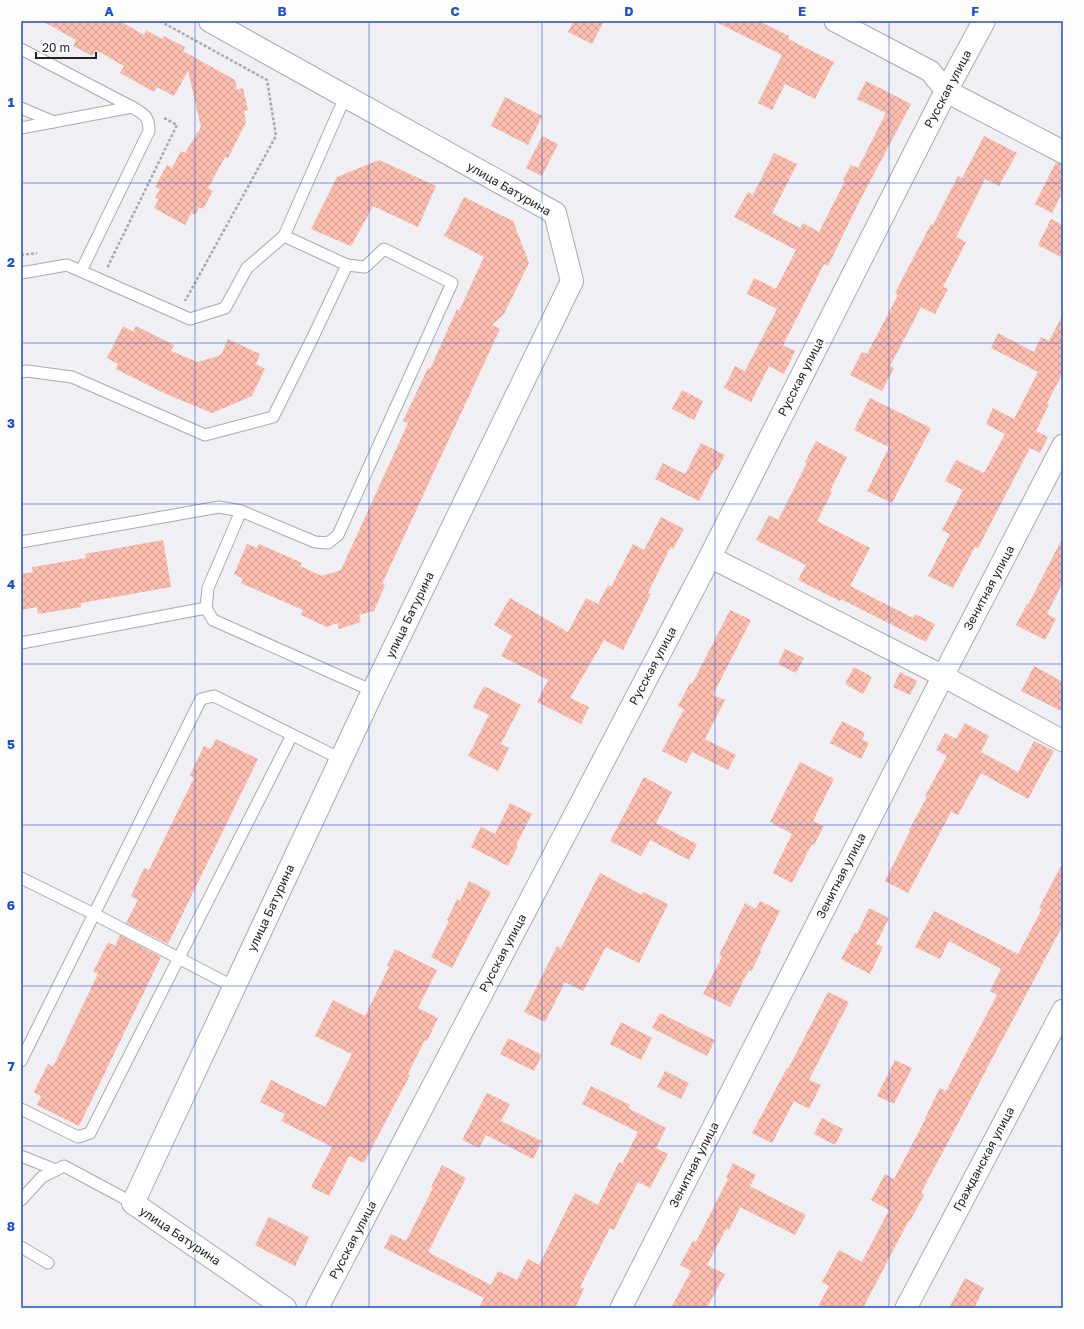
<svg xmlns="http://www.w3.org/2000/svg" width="1084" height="1329" font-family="'Golos Text',sans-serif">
	<defs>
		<pattern id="building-cross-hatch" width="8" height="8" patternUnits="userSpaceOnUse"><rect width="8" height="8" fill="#fbbdae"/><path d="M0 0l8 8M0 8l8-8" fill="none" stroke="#d7a296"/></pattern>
	</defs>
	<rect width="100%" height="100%" fill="#f0eff3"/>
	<g fill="url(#building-cross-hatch)">
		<path d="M 42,21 L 120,21 L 144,35 L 146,30 L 162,39 L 164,36 L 185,47 L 183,51 L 235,80 L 237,90 L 243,88 L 248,110 L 244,111 L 246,122 L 228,158 L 225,157 L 208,188 L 213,191 L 203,209 L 199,207 L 195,215 L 191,213 L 185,225 L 154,208 L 159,199 L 155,198 L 160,189 L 155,187 L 167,165 L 172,168 L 181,151 L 185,153 L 201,127 L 188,71 L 174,96 L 157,87 L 154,92 L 120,73 L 124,66 L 96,50 L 92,56 L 81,50 L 73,46 L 76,40 Z"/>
		<path d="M 574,21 L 604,21 L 592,44 L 568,32 Z"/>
		<path d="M 714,21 L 759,21 L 789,36 L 788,39 L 834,62 L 815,99 L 785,84 L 772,110 L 758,103 L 782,55 Z"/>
		<path d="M 866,81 L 911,104 L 858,204 L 828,266 L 824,264 L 783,345 L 795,351 L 784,374 L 769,366 L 751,402 L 724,388 L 735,366 L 745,371 L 777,309 L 747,294 L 754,278 L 776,289 L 796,250 L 734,217 L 748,192 L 753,195 L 774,153 L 797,164 L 772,213 L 800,228 L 803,223 L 819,232 L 845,181 L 843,180 L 851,165 L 858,168 L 886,113 L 857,99 Z"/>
		<path d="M 505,97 L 542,116 L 528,145 L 491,126 Z"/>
		<path d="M 542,136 L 558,144 L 542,176 L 526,168 Z"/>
		<path d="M 984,136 L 1017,153 L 999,186 L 985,179 L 956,237 L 966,242 L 943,287 L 948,289 L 935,314 L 921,307 L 890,366 L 894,368 L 882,391 L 850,375 L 862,352 L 867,354 L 898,295 L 895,293 L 931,224 L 933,225 L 958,176 L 962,178 Z"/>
		<path d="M 379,160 L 436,186 L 418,227 L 373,206 L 351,246 L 311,229 L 337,177 Z"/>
		<path d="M 1056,162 L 1063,164 L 1063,191 L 1052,213 L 1035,204 Z"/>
		<path d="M 464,197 L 513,221 L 529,263 L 504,314 L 492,325 L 500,329 L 382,584 L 385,585 L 374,611 L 359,615 L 361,622 L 339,629 L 337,623 L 327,627 L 301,615 L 303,610 L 241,583 L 243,579 L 234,574 L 247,544 L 257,548 L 259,544 L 302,563 L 300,566 L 322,576 L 341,570 L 408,423 L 403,421 L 428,368 L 430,369 L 457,309 L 459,311 L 484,257 L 444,236 Z"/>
		<path d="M 1051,219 L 1063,225 L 1063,258 L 1038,245 Z"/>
		<path d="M 1063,314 L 1063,373 L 1047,403 L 1049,404 L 1036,431 L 1048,437 L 1040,453 L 1030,448 L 978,548 L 975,547 L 953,588 L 928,576 L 950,534 L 942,530 L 963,490 L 945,481 L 956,460 L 984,473 L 1005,434 L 986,424 L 993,408 L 1014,419 L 1038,372 L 991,348 L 998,333 L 1034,352 L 1041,337 L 1049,341 Z"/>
		<path d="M 123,326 L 133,332 L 136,326 L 174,345 L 171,351 L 198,362 L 221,355 L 228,339 L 260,354 L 256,364 L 265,369 L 252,396 L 212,413 L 166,394 L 116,369 L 118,364 L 107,358 Z"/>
		<path d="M 682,390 L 703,401 L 694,420 L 672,409 Z"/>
		<path d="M 870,398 L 931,428 L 892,503 L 867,491 L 889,447 L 854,430 Z"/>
		<path d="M 816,441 L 847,457 L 830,491 L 832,492 L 817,521 L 870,548 L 850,586 L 913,618 L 915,614 L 935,624 L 926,642 L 841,599 L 840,601 L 798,580 L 806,565 L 756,540 L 769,515 L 778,520 L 807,463 L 805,462 Z"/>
		<path d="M 701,443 L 725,455 L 717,470 L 715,469 L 699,501 L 655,479 L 663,463 L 685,474 Z"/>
		<path d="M 661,517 L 684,529 L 673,549 L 670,548 L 648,593 L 651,594 L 623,650 L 604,640 L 570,698 L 589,707 L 581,724 L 537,702 L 548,680 L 501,656 L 512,636 L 494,625 L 510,598 L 568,632 L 586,598 L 598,604 L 608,585 L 611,587 L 633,544 L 644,550 Z"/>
		<path d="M 1063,537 L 1063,582 L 1047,614 L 1056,619 L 1045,640 L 1016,625 L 1027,604 L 1028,605 Z"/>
		<path d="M 163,540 L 171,587 L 81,603 L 81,607 L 38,614 L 37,607 L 21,610 L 21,574 L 33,572 L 32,567 L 86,558 L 85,554 Z"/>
		<path d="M 730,610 L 751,620 L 713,695 L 725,700 L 705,739 L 736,755 L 728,770 L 692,752 L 686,763 L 662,751 L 684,709 L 678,706 L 690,683 L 692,684 Z"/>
		<path d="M 785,649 L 804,658 L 796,673 L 778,664 Z"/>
		<path d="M 1034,666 L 1063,682 L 1063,712 L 1021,691 Z"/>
		<path d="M 854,667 L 872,677 L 863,694 L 845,684 Z"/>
		<path d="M 900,672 L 917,681 L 910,695 L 893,687 Z"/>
		<path d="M 484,686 L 521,705 L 501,744 L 509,748 L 498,771 L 468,756 L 489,715 L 473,707 Z"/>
		<path d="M 842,721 L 865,733 L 862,739 L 869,743 L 861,759 L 830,743 Z"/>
		<path d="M 965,723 L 989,736 L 981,752 L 1018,772 L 1034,741 L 1054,751 L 1028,799 L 981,773 L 958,815 L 951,812 L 908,893 L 885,881 L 910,831 L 909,830 L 927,797 L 925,796 L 947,756 L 936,750 L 945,733 L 956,739 Z"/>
		<path d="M 216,739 L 258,759 L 168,944 L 126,923 L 138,900 L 131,896 L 144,868 L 149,870 L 194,778 L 190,775 L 204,746 L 211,749 Z"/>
		<path d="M 800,762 L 834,779 L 813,821 L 824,826 L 814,845 L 812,844 L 792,883 L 773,873 L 792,834 L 770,822 Z"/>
		<path d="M 644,777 L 672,792 L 656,823 L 697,844 L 689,860 L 650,840 L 641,856 L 610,841 Z"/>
		<path d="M 510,803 L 532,814 L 516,845 L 518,846 L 508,866 L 471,847 L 481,827 L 495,834 Z"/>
		<path d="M 1063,862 L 1063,925 L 921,1193 L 924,1195 L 910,1221 L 909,1220 L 863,1308 L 817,1308 L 829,1286 L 822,1282 L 839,1250 L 862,1262 L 889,1210 L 871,1200 L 885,1174 L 894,1179 L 926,1118 L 925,1118 L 940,1088 L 946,1091 L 997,995 L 990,991 L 1001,969 L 949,941 L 940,959 L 915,947 L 934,911 L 1018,954 L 1042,909 L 1039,908 Z"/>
		<path d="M 600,873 L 642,895 L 643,892 L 668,904 L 639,963 L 606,947 L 583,991 L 565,982 L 545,1022 L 524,1012 L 557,946 L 561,948 Z"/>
		<path d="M 469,881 L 491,892 L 452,968 L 431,957 L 449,921 L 447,920 L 457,899 L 460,901 Z"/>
		<path d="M 760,901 L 780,911 L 760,951 L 761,952 L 751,972 L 749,970 L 730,1007 L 703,994 L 722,957 L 719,955 L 745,903 L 756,909 Z"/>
		<path d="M 869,908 L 889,918 L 876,944 L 883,947 L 870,974 L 841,959 L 855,933 L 857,934 Z"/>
		<path d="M 120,935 L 161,957 L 79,1126 L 37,1105 L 41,1096 L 34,1092 L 48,1064 L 53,1067 L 98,974 L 93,972 L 108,942 L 115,946 Z"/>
		<path d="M 395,949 L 437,970 L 418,1008 L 438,1018 L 427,1041 L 425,1040 L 408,1074 L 410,1075 L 364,1163 L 349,1156 L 329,1196 L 311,1187 L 332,1147 L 281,1121 L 285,1114 L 260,1102 L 271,1080 L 325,1107 L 352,1054 L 315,1036 L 333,1000 L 365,1016 L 389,967 L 387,966 Z"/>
		<path d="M 828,992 L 849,1002 L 809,1080 L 821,1085 L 809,1109 L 794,1101 L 772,1143 L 752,1133 L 787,1068 L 788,1069 Z"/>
		<path d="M 660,1013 L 715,1040 L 707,1056 L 652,1028 Z"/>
		<path d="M 621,1022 L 652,1038 L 641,1060 L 610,1044 Z"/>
		<path d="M 508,1038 L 542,1055 L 534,1071 L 500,1054 Z"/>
		<path d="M 895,1060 L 912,1068 L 894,1104 L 877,1096 Z"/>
		<path d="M 665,1071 L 689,1083 L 681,1099 L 657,1087 Z"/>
		<path d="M 591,1086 L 630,1105 L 628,1108 L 666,1128 L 656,1148 L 668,1154 L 650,1188 L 638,1182 L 614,1230 L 610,1228 L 580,1287 L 584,1289 L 575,1308 L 479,1308 L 484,1298 L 384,1248 L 391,1234 L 406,1241 L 433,1188 L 431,1187 L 442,1165 L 466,1178 L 428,1252 L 491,1285 L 498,1271 L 517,1280 L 528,1259 L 539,1265 L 575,1193 L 598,1205 L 619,1162 L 622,1164 L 638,1132 L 582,1104 Z"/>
		<path d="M 487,1093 L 510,1104 L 501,1121 L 542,1141 L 533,1159 L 486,1135 L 479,1148 L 462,1140 Z"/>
		<path d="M 822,1118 L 843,1129 L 835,1145 L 814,1134 Z"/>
		<path d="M 733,1163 L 756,1175 L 750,1186 L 806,1215 L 795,1235 L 740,1207 L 729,1230 L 726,1229 L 707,1265 L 725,1274 L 707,1308 L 671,1308 L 691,1271 L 680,1265 L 693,1241 L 696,1242 L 728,1179 L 726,1178 Z"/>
		<path d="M 269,1217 L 309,1237 L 295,1266 L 255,1245 Z"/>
		<path d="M 965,1278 L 984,1288 L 974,1308 L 949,1308 Z"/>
	</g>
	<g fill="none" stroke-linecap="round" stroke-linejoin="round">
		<defs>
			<g id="lane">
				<path d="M 21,49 L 132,107 C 144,114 149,116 149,131 L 81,271"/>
				<path d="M 21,108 L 54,122"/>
				<path d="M 21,128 L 132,107"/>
				<path d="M 347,265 L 365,267 L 384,249 L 452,283 L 338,535 L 328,543 L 315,542 L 241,511 L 208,588 L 206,608 L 213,620 L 373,691"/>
				<path d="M 21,273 L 67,265 L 190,319 L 225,308 L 247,268 L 284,236"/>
				<path d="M 21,372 L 27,371 L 72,377 L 205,435 L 273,417 L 313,337 L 347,265 L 284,236 L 345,97"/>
				<path d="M 21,542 L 219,507 L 241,511"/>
				<path d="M 21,643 L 206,608"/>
				<path d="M 21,878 L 94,914 L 234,987"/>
				<path d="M 21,1061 L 201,699 L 214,696 L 341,759"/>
				<path d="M 21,1109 L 78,1137 L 90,1133 L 292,735"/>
				<path d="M 21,1156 L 56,1170"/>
				<path d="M 21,1200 L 42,1177 L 64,1166 L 133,1203"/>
				<path d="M 21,1247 L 48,1263"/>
			</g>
			<g id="street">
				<path d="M 835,21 L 930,71 L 946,91"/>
				<path d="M 710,557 L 943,676 L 1063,741"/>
				<path d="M 621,1308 L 943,676 L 1063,445"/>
				<path d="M 906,1308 L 1063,1010"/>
			</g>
			<g id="secondary">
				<path d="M 210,21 L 555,213 L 572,281 L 373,691 L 133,1203 L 285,1308"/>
				<path d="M 946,91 L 1063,152"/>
				<path d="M 317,1308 L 710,557 L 946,91 L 984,21"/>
			</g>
		</defs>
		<use href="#lane" stroke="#aaa9ad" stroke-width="13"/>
		<use href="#street" stroke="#aaa9ad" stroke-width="23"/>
		<use href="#secondary" stroke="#aaa9ad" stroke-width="24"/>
		<g stroke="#a9a9ac" stroke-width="2.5" stroke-dasharray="3 2" stroke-linecap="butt">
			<path d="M 160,21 L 267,80 L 276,136 L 185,301"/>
			<path d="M 21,255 L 37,253"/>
			<path d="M 109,267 L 108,266 L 177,125 L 164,118"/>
		</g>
		<use href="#lane" stroke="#fff" stroke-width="11"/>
		<use href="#street" stroke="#fff" stroke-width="21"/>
		<use href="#secondary" stroke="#fff" stroke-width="22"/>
	</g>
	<path fill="none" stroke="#1d4ed8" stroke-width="1" stroke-opacity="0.55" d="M 195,21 L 195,1308M 369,21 L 369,1308M 542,21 L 542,1308M 715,21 L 715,1308M 889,21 L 889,1308M 21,183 L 1063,183M 21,343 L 1063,343M 21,504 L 1063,504M 21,664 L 1063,664M 21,825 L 1063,825M 21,986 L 1063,986M 21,1146 L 1063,1146"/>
	<g text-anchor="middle" stroke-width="3.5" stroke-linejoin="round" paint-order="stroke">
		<g font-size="12" fill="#232325" stroke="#fdfdfe">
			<text transform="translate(948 89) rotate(-62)" y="4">Русская улица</text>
			<text transform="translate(509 189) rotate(30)" y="4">улица Батурина</text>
			<text transform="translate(801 377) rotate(-63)" y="4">Русская улица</text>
			<text transform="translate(989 588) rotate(-62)" y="4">Зенитная улица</text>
			<text transform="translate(410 615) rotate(-64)" y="4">улица Батурина</text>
			<text transform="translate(653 666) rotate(-62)" y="4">Русская улица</text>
			<text transform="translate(841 876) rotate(-63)" y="4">Зенитная улица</text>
			<text transform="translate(271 908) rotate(-65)" y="4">улица Батурина</text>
			<text transform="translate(503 953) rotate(-62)" y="4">Русская улица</text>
			<text transform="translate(984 1159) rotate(-62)" y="4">Гражданская улица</text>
			<text transform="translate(694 1165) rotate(-63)" y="4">Зенитная улица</text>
			<text transform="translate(180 1236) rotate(34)" y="4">улица Батурина</text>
			<text transform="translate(353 1240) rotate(-62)" y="4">Русская улица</text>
		</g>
	</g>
	<rect width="1084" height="1329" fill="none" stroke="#fdfdfe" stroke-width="44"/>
	<path d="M36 52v6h60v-6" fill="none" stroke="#232325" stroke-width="2"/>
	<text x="42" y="52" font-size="12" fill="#232325" stroke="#fdfdfe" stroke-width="3" paint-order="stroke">20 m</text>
	<rect x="22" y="22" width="1040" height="1285" fill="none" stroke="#1d4ed8" stroke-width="1.5"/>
	<g font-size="13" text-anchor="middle" font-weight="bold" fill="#1d4ed8">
		<text x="109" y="16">A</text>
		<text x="282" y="16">B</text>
		<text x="455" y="16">C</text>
		<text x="629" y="16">D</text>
		<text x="802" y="16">E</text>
		<text x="975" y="16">F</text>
		<text x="11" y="107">1</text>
		<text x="11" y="267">2</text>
		<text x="11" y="428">3</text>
		<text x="11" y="589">4</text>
		<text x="11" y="749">5</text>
		<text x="11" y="910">6</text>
		<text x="11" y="1071">7</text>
		<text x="11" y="1231">8</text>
	</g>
</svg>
